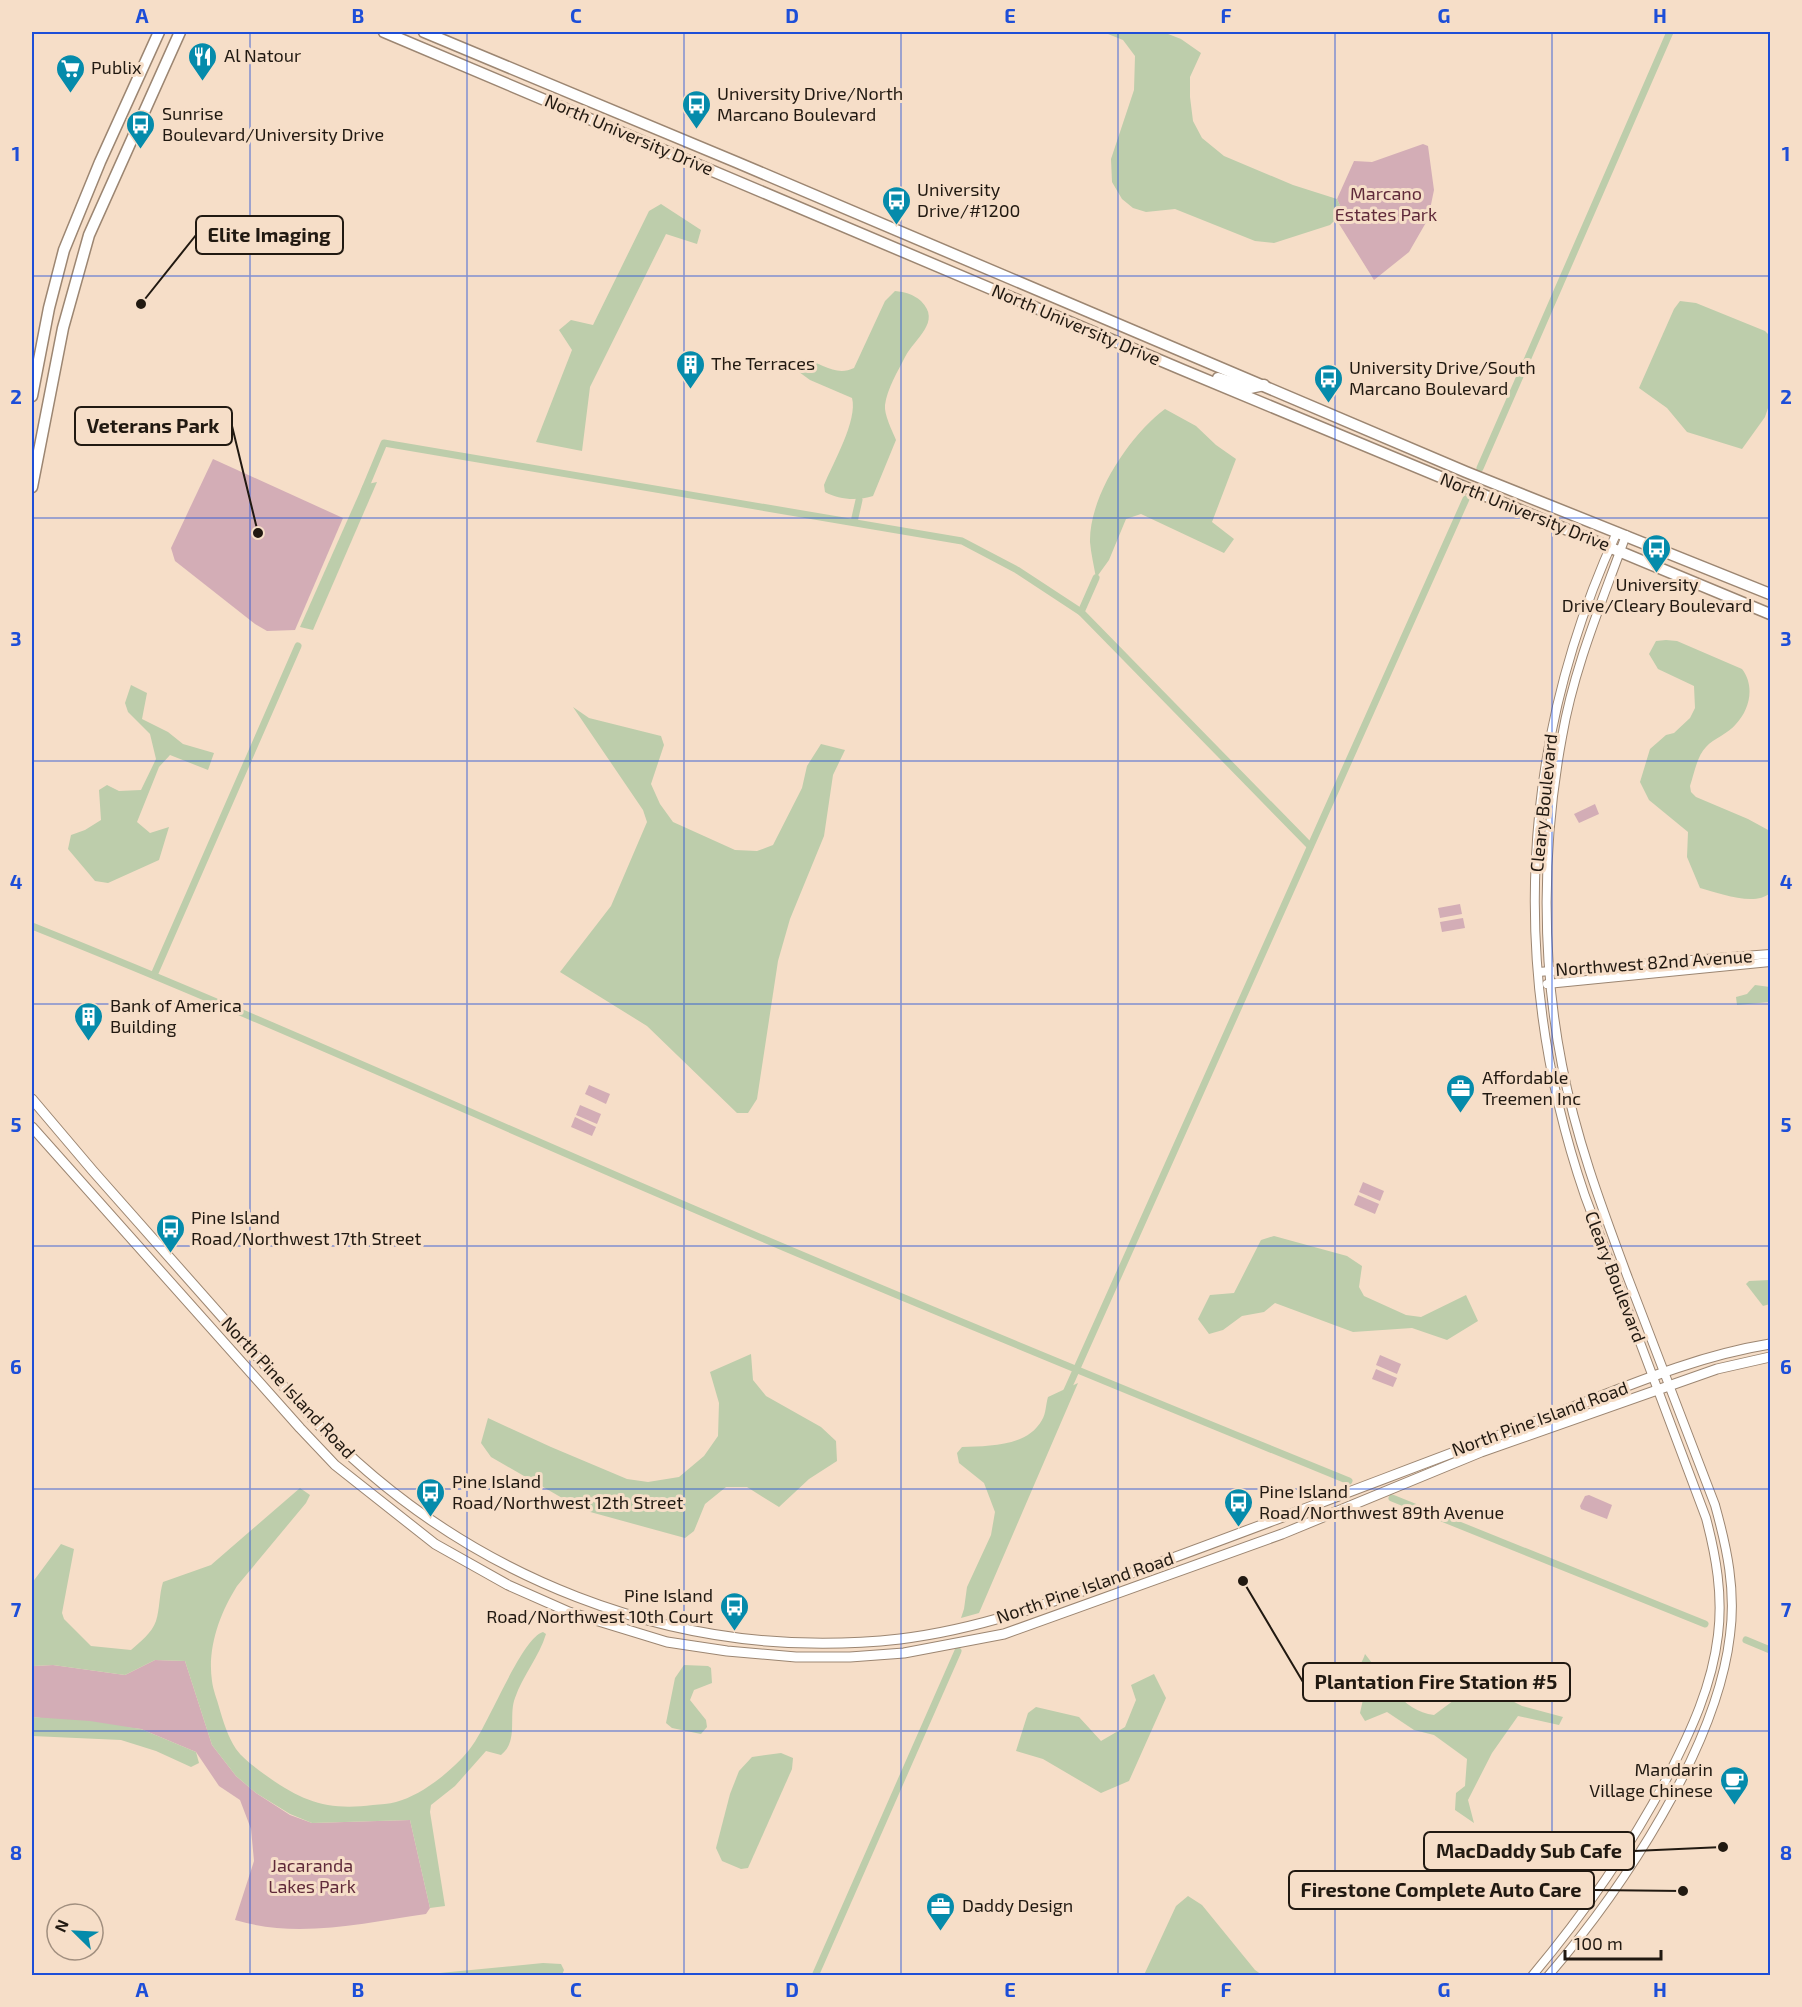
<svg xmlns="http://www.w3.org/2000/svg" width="1802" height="2007" font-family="'Exo 2',sans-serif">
	<rect width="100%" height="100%" fill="#f6dec8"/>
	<g fill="#d3adb6">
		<path d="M 1423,144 L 1428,146 L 1434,190 L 1428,219 L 1409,252 L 1374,280 L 1336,219 L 1343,212 L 1337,199 L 1354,161 L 1372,162 Z"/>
		<path d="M 213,459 L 343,518 L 295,630 L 267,631 L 255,624 L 175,561 L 171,548 Z"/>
		<path d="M 1595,804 L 1599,814 L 1579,823 L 1574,814 Z"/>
		<path d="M 1460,904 L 1462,914 L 1440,918 L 1438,908 Z"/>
		<path d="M 1463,918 L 1465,928 L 1442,932 L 1440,922 Z"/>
		<path d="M 589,1085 L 610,1094 L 606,1104 L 585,1094 Z"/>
		<path d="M 580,1105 L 601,1114 L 597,1124 L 576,1115 Z"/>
		<path d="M 575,1117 L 596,1127 L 592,1136 L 571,1127 Z"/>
		<path d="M 1363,1182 L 1384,1191 L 1380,1201 L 1359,1192 Z"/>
		<path d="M 1358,1195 L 1379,1204 L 1375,1214 L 1354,1205 Z"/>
		<path d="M 1380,1355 L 1401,1364 L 1397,1374 L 1376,1365 Z"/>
		<path d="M 1376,1369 L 1397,1378 L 1393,1387 L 1372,1379 Z"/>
		<path d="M 1589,1495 L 1612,1505 L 1607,1519 L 1581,1509 L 1580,1506 L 1585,1496 Z"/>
		<path d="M 155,1660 L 185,1661 L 212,1745 L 236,1776 L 256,1793 L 290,1815 L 312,1823 L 410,1820 L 430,1908 L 426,1914 C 364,1923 297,1939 235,1920 L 254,1861 L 251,1829 L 240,1800 L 219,1786 L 196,1752 L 141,1729 L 32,1717 L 32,1669 L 33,1666 L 53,1665 L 125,1675 Z"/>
	</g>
	<g fill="#bdcdab">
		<path d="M 1103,32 L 1163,32 L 1181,39 L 1201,53 L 1190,77 L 1190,97 L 1193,121 L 1202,138 L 1224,156 L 1293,185 L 1337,199 L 1343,212 L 1330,225 L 1274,243 L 1255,241 L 1175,209 L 1146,212 L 1133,208 L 1122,199 L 1112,182 L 1111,159 L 1134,90 L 1135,56 L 1123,40 Z"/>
		<path d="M 661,204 L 701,230 L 697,244 L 666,234 L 590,387 L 582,451 L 536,442 L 572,350 L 559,330 L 571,320 L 593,325 L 649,211 Z"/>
		<path d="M 895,291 C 905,292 913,294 921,301 C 942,322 915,338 905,357 C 898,371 887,389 885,405 C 884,415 892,430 896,440 L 873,496 C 858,501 839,500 825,492 L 824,485 C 833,463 858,420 852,398 L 810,380 L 799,372 L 798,365 L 805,359 C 822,363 836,377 854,368 L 885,301 Z"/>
		<path d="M 1680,301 L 1696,303 L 1765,331 L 1770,336 L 1770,402 L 1765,417 L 1742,449 L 1687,432 L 1667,408 L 1639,388 L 1674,309 Z"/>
		<path d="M 1165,409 L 1196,426 L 1216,445 L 1236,459 L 1212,522 L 1234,539 L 1224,553 L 1141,514 L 1126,519 L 1109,560 L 1096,578 C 1094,566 1091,554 1090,542 C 1089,496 1130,435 1165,409 Z"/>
		<path d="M 377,482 L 313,630 L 300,627 L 363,485 Z"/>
		<path d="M 1666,640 L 1677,641 L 1742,669 C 1755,686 1750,709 1736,724 C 1728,734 1714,738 1706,747 C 1697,756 1694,774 1690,786 L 1691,792 L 1696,797 L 1748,819 L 1770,831 L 1770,893 C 1755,907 1719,893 1700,888 L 1687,857 L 1688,832 L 1649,800 L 1640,782 L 1650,749 L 1666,735 L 1674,733 L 1690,718 L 1695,708 L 1694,686 L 1658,669 L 1649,654 L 1656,641 Z"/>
		<path d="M 131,685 L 147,693 L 142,719 L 168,732 L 183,744 L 214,753 L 208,770 L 170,755 L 159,767 L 137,822 L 150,833 L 169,827 L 159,860 L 108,883 L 95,881 L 68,849 L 71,835 L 85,830 L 101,820 L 99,790 L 107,785 L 119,791 L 141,790 L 156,759 L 150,734 L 128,712 L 125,703 Z"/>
		<path d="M 573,707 L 589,718 L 661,736 L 664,745 L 651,784 L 660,804 L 673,822 L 735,850 L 757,851 L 773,845 L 802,788 L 807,766 L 821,744 L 845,750 L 833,775 L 824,836 L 790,919 L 778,961 L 757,1099 L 748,1113 L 737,1113 L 647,1026 L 560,972 L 611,906 L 647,822 L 643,810 Z"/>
		<path d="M 1755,985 L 1770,987 L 1770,1002 L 1737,1005 L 1736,997 L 1747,994 Z"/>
		<path d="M 1274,1236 L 1347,1256 L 1362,1266 L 1359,1287 L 1364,1296 L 1406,1315 L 1421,1317 L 1466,1295 L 1478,1321 L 1447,1340 L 1412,1328 L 1353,1332 L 1275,1303 L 1264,1312 L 1242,1316 L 1223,1330 L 1209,1334 L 1198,1319 L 1210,1295 L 1234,1293 L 1261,1240 Z"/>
		<path d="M 1770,1280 L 1770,1304 L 1763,1306 L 1746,1284 L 1749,1281 Z"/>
		<path d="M 751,1354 L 753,1380 L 766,1396 L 821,1427 L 836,1441 L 837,1461 L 809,1479 L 779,1507 L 747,1487 L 726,1487 L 705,1504 L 694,1531 L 685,1538 L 583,1510 L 491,1457 L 481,1443 L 488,1418 L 551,1447 L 627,1479 L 648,1482 L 679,1477 L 704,1456 L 718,1436 L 719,1403 L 710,1372 Z"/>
		<path d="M 1078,1383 L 979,1613 L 961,1618 L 964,1609 L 967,1587 L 991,1535 L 995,1512 L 984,1483 L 959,1463 L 957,1453 L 962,1447 C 989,1446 1027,1447 1042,1420 C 1046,1414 1046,1403 1048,1397 Z"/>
		<path d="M 300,1488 L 310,1495 L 306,1503 L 237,1586 C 220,1613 207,1648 212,1681 C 213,1690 217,1699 219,1707 C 223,1721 228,1737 236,1749 C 243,1759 255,1767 264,1774 C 301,1801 327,1811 373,1805 C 381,1804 389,1804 396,1802 C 422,1795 452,1771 469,1750 C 487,1729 521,1638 543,1632 L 546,1634 C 539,1657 523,1675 515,1698 C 508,1716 519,1741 501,1755 L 486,1751 L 455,1786 L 431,1805 L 430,1812 L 445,1906 L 430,1908 L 410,1820 L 312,1823 L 290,1814 L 256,1793 L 236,1776 L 212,1745 L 185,1661 L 155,1660 L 125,1675 L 53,1665 L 33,1666 L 32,1669 L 32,1583 L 61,1544 L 74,1549 L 62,1613 L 64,1619 L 91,1646 L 131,1650 C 140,1642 152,1633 156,1621 C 160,1608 159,1595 163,1582 L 211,1565 Z"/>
		<path d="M 1365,1654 C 1384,1678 1402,1711 1434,1715 L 1477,1683 L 1522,1706 L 1563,1717 L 1559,1725 L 1518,1716 L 1492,1753 L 1468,1800 L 1474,1823 L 1455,1810 L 1456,1793 L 1465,1786 L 1467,1759 L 1434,1735 L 1414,1730 L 1387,1712 L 1365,1721 L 1360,1713 L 1364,1695 L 1356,1680 L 1341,1675 L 1340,1670 C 1355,1670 1360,1669 1365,1654 Z"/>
		<path d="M 684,1665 L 708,1666 L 711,1668 L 712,1683 L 694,1690 L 690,1700 L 706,1720 L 707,1727 L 701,1734 L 672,1728 L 666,1723 L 675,1678 Z"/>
		<path d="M 1154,1674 L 1166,1698 L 1129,1781 L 1101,1793 L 1043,1759 L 1016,1751 L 1028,1713 L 1036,1707 L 1079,1717 L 1101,1741 L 1125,1727 L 1136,1700 L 1131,1685 Z"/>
		<path d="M 32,1717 L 90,1721 L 141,1729 L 196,1752 L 199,1763 L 191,1767 L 156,1751 L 121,1740 L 32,1736 Z"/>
		<path d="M 781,1753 L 793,1758 L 792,1769 L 748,1868 L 741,1869 L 722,1861 L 716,1848 L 730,1794 L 739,1771 L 752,1757 Z"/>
		<path d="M 1188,1896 L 1202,1905 L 1255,1970 L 1262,1975 L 1144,1975 L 1176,1906 Z"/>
		<path d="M 543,1963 L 561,1964 L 564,1970 L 562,1975 L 419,1975 Z"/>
	</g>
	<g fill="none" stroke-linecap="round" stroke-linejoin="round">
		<g stroke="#bdcdab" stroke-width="7">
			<path d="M 1480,468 L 1670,32"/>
			<path d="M 364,491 L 384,443 L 962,541 L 1017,570 L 1081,612 L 1310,846"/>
			<path d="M 854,522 L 859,500"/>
			<path d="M 1081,612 L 1096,578"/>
			<path d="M 32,926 C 243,1010 450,1104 659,1194 C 888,1293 1118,1387 1349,1481"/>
			<path d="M 154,975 L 298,646"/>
			<path d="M 1065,1395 L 1466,499"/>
			<path d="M 1392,1498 L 1705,1624"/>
			<path d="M 1746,1640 L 1770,1650"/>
			<path d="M 815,1976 L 958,1651"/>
		</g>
		<defs>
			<g id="tertiary">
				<path d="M 1538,972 L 1770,954"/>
				<path d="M 1547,984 L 1770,962"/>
				<path d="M 1532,1976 C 1584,1914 1630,1848 1668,1776 C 1691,1731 1712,1686 1718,1635 C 1723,1595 1716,1556 1706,1518 L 1585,1196 C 1509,974 1519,745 1617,532"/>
				<path d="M 1548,1976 C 1622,1890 1717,1748 1730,1635 C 1736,1590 1727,1548 1715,1505 C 1686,1429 1657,1353 1628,1278 C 1602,1208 1576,1139 1562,1065 C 1541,958 1542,845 1562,737 C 1574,667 1602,602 1626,535"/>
			</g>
			<g id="secondary">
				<path d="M 32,1099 L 93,1171 L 307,1413 C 460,1577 676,1664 900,1639 C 991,1628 1074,1594 1159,1563 C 1285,1517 1411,1468 1537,1421 C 1614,1392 1689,1357 1770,1344"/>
				<path d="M 32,1127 L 300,1428 L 335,1465 L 435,1544 L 508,1585 L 569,1612 L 667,1642 L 727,1651 L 796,1657 L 850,1657 L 904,1653 L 1004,1634 L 1282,1534 L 1481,1452 L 1717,1369 L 1770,1357"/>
			</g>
			<g id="primary">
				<path d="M 384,32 L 1183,370 L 1770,614"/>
				<path d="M 424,32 L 736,162 L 1466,472 L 1770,594"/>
				<path d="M 1218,378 L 1250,388 L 1264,385"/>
			</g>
			<g id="trunk">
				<path d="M 32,396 L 49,308 L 64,250 L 100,162 L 159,32"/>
				<path d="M 32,487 L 63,328 L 89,235 L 180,32"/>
			</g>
		</defs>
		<use href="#tertiary" stroke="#9c8672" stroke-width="10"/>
		<use href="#secondary" stroke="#9c8672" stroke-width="11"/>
		<use href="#primary" stroke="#9c8672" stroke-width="13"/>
		<use href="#trunk" stroke="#9c8672" stroke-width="13"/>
		<use href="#tertiary" stroke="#fff" stroke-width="8"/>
		<use href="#secondary" stroke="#fff" stroke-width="9"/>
		<use href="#primary" stroke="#fff" stroke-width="10"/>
		<use href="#trunk" stroke="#fff" stroke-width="10"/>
	</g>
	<path fill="none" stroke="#1d4ed8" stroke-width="1.5" stroke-opacity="0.55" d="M 250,32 L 250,1976M 467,32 L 467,1976M 684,32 L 684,1976M 901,32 L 901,1976M 1118,32 L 1118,1976M 1335,32 L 1335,1976M 1552,32 L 1552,1976M 32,276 L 1770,276M 32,518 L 1770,518M 32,761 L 1770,761M 32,1004 L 1770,1004M 32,1246 L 1770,1246M 32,1489 L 1770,1489M 32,1731 L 1770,1731"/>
	<defs>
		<symbol id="restaurant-pin" viewBox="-11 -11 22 30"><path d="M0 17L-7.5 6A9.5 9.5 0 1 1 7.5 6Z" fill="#058bab" stroke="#f6dec8"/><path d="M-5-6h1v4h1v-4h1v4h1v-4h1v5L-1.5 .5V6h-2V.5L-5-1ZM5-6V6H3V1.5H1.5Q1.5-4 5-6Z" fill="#fff"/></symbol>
		<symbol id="supermarket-pin" viewBox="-11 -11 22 30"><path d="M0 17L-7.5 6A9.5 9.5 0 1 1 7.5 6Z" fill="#058bab" stroke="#f6dec8"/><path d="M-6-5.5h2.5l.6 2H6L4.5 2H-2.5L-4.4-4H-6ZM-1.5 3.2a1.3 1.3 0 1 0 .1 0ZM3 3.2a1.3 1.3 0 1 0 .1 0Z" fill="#fff"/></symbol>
		<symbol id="bus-pin" viewBox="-11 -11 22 30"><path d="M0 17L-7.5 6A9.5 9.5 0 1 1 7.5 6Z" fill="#058bab" stroke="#f6dec8"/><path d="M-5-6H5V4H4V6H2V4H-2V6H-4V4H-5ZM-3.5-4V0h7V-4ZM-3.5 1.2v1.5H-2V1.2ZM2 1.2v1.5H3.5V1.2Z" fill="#fff"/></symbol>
		<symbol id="building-pin" viewBox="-11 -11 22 30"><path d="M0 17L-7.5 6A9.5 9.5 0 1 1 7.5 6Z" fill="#058bab" stroke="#f6dec8"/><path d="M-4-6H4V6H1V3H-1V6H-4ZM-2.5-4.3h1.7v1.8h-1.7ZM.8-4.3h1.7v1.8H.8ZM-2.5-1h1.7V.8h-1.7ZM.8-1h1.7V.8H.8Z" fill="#fff"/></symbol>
		<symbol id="office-pin" viewBox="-11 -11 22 30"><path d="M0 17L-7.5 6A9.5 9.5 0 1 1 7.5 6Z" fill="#058bab" stroke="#f6dec8"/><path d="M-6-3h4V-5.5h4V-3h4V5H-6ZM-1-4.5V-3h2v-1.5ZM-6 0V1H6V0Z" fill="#fff"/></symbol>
		<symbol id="cafe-pin" viewBox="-11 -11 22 30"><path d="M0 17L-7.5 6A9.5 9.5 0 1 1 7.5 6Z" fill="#058bab" stroke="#f6dec8"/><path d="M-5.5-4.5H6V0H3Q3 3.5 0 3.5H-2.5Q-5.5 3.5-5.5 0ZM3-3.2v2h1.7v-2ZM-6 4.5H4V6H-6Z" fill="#fff"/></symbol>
	</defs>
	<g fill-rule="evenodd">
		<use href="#restaurant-pin" x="186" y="40" width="33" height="45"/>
		<use href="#supermarket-pin" x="54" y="52" width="33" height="45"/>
		<use href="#bus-pin" x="680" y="88" width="33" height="45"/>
		<use href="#bus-pin" x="124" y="108" width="33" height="45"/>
		<use href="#bus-pin" x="880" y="184" width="33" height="45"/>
		<use href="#building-pin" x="674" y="348" width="33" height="45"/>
		<use href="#bus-pin" x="1312" y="362" width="33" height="45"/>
		<use href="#bus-pin" x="1640" y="532" width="33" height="45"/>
		<use href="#building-pin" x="72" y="1000" width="33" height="45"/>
		<use href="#office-pin" x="1444" y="1072" width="33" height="45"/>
		<use href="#bus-pin" x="154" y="1212" width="33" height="45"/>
		<use href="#bus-pin" x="414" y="1476" width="33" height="45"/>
		<use href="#bus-pin" x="1222" y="1486" width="33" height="45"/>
		<use href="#bus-pin" x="718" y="1590" width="33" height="45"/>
		<use href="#cafe-pin" x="1718" y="1764" width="33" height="45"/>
		<use href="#office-pin" x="924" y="1890" width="33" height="45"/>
	</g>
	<g text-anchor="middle" stroke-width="6" stroke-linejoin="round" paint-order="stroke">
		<g font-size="18" fill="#211911" stroke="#f6dec8" text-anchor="start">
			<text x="224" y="62">Al Natour</text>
			<text x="91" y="74">Publix</text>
			<text x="717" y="100">University Drive/North<tspan x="717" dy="21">Marcano Boulevard</tspan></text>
			<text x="162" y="120">Sunrise<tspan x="162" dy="21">Boulevard/University Drive</tspan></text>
			<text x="917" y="196">University<tspan x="917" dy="21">Drive/#1200</tspan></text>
			<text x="711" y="370">The Terraces</text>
			<text x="1349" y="374">University Drive/South<tspan x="1349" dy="21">Marcano Boulevard</tspan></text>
			<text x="1657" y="591" text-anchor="middle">University<tspan x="1657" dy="21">Drive/Cleary Boulevard</tspan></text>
			<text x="110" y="1012">Bank of America<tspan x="110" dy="21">Building</tspan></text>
			<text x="1482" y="1084">Affordable<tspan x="1482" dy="21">Treemen Inc</tspan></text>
			<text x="191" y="1224">Pine Island<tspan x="191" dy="21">Road/Northwest 17th Street</tspan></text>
			<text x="452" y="1488">Pine Island<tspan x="452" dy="21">Road/Northwest 12th Street</tspan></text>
			<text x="1259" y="1498">Pine Island<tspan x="1259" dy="21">Road/Northwest 89th Avenue</tspan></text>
			<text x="713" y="1602" text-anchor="end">Pine Island<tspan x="713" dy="21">Road/Northwest 10th Court</tspan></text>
			<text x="1713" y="1776" text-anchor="end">Mandarin<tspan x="1713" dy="21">Village Chinese</tspan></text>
			<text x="962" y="1912">Daddy Design</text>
		</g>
		<g font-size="18" fill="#211911" stroke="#f6dec8">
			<text transform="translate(629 135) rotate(23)" y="6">North University Drive</text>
			<text transform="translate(1076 325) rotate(23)" y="6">North University Drive</text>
			<text transform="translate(1525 512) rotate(22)" y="6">North University Drive</text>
			<text transform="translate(1544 803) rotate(-84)" y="6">Cleary Boulevard</text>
			<text transform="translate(1654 963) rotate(-4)" y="6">Northwest 82nd Avenue</text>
			<text transform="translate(1615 1277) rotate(69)" y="6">Cleary Boulevard</text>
			<text transform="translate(288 1388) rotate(47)" y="6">North Pine Island Road</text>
			<text transform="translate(1540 1419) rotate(-20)" y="6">North Pine Island Road</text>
			<text transform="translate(1085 1588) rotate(-19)" y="6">North Pine Island Road</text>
		</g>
		<g font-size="18" fill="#602a3a" stroke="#f6dec8">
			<text x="1386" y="200">Marcano<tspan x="1386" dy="21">Estates Park</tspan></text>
			<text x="312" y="1872">Jacaranda<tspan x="312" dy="21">Lakes Park</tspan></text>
		</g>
	</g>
	<path fill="none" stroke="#211911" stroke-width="2" d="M141 304L196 235M258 533L232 426M1243 1581L1303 1682M1723 1847L1634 1851M1683 1891L1594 1890"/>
	<g fill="#211911" stroke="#f6dec8" stroke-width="2">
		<circle cx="141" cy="304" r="6"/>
		<circle cx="258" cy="533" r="6"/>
		<circle cx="1243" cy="1581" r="6"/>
		<circle cx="1723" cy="1847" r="6"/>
		<circle cx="1683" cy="1891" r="6"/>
	</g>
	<g fill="#f6dec8" stroke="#211911" stroke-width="2">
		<rect x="196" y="216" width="147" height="38" rx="6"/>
		<rect x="75" y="407" width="157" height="38" rx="6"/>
		<rect x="1303" y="1663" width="267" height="38" rx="6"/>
		<rect x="1424" y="1832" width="210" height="38" rx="6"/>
		<rect x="1289" y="1871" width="305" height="38" rx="6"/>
	</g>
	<g font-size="20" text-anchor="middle" font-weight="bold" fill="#211911">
		<text x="269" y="242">Elite Imaging</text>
		<text x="153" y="433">Veterans Park</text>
		<text x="1436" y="1689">Plantation Fire Station #5</text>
		<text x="1529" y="1858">MacDaddy Sub Cafe</text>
		<text x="1441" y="1897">Firestone Complete Auto Care</text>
	</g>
	<rect width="1802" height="2007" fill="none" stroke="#f6dec8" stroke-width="66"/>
	<g transform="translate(75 1932) rotate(294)"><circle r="28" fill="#f6dec8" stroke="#a18f7f" stroke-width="1.5"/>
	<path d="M0-4.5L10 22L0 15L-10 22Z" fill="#058bab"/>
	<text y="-9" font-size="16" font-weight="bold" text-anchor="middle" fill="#211911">N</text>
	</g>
	<path d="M1565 1950v9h96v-9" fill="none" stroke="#211911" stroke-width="3"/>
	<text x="1574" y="1950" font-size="18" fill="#211911" stroke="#f6dec8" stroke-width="4.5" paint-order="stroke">100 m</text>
	<rect x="33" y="33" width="1736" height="1941" fill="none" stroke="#1d4ed8" stroke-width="2"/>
	<g font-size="20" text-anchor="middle" font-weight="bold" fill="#1d4ed8">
		<text x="142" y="23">A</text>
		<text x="358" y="23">B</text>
		<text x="576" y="23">C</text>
		<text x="792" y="23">D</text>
		<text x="1010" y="23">E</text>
		<text x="1226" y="23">F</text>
		<text x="1444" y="23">G</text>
		<text x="1660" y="23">H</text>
		<text x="16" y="161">1</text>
		<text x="1786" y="161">1</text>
		<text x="16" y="404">2</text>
		<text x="1786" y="404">2</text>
		<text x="16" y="646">3</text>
		<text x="1786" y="646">3</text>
		<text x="16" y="889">4</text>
		<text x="1786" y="889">4</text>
		<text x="16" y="1132">5</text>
		<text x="1786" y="1132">5</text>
		<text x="16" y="1374">6</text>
		<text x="1786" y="1374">6</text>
		<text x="16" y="1617">7</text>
		<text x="1786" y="1617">7</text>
		<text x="16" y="1860">8</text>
		<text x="1786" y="1860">8</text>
		<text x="142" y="1997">A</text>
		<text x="358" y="1997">B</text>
		<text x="576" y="1997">C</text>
		<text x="792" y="1997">D</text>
		<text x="1010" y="1997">E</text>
		<text x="1226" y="1997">F</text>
		<text x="1444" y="1997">G</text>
		<text x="1660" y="1997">H</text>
	</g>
</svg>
